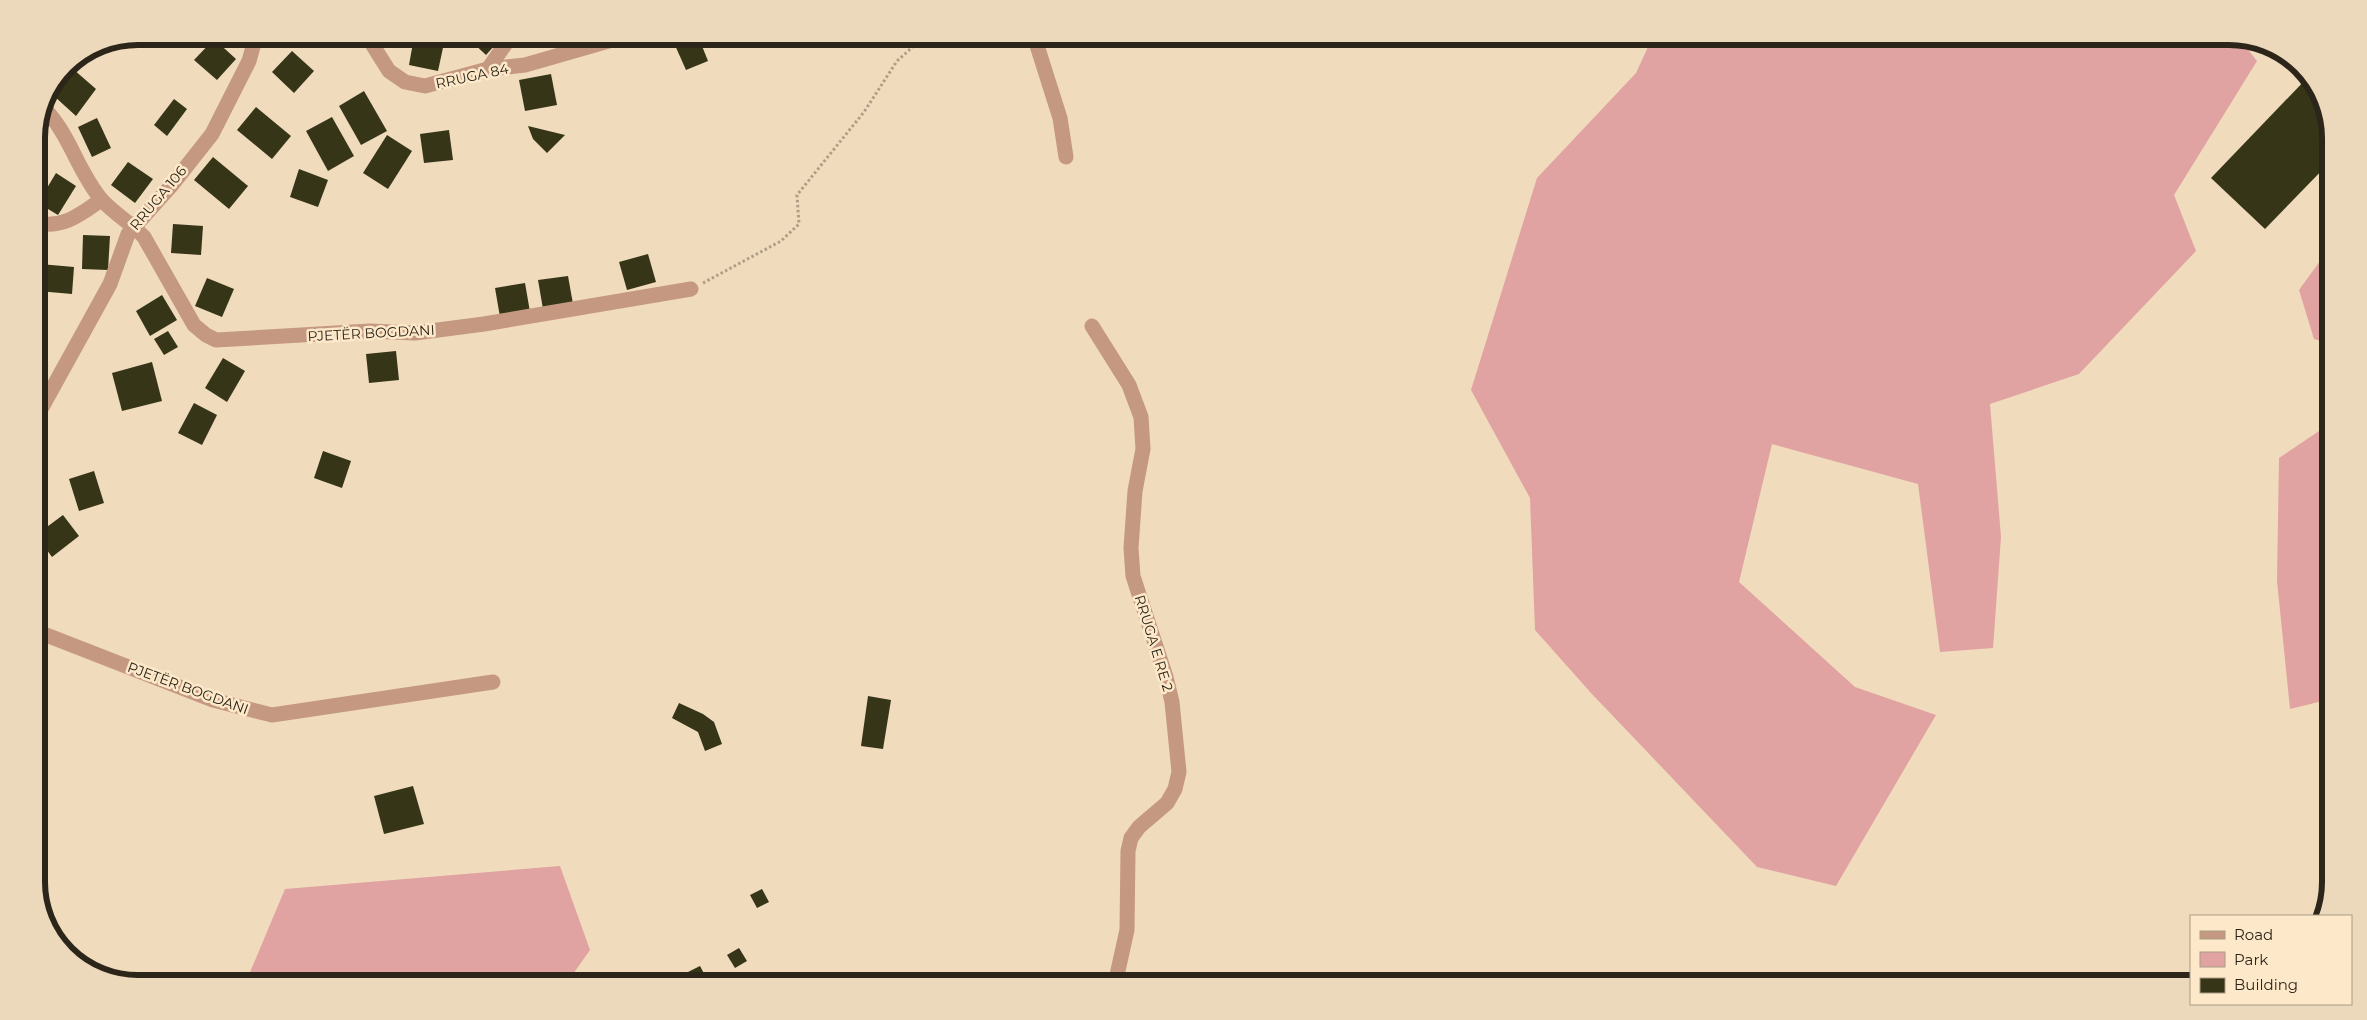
<svg xmlns="http://www.w3.org/2000/svg" width="2367" height="1020" font-family="Montserrat,sans-serif">
	<rect width="100%" height="100%" fill="#f0dbbd"/>
	<g fill="#e1a3a1">
		<path d="M 1653,36 L 2229,36 L 2239,38 L 2257,61 L 2174,195 L 2196,251 L 2079,374 L 1990,404 L 2001,537 L 1993,648 L 1940,652 L 1918,484 L 1772,444 L 1739,582 L 1855,687 L 1936,715 L 1836,886 L 1757,867 L 1591,693 L 1535,630 L 1530,498 L 1471,390 L 1537,178 L 1636,73 Z"/>
		<path d="M 2331,246 L 2331,344 L 2314,339 L 2299,290 Z"/>
		<path d="M 2331,423 L 2331,699 L 2290,709 L 2277,581 L 2279,458 Z"/>
		<path d="M 560,866 L 590,950 L 566,984 L 245,984 L 285,889 Z"/>
	</g>
	<g fill="#363518">
		<path d="M 475,36 L 503,36 L 486,55 L 471,41 Z"/>
		<path d="M 545,36 L 570,36 L 557,49 Z"/>
		<path d="M 690,36 L 698,36 L 708,61 L 686,70 L 674,43 Z"/>
		<path d="M 414,37 L 444,43 L 438,71 L 409,65 Z"/>
		<path d="M 214,39 L 236,59 L 217,80 L 194,60 Z"/>
		<path d="M 292,51 L 314,71 L 294,93 L 272,72 Z"/>
		<path d="M 73,69 L 96,89 L 76,116 L 54,96 L 63,86 L 60,84 Z"/>
		<path d="M 551,74 L 557,105 L 525,111 L 519,80 Z"/>
		<path d="M 2309,76 L 2331,132 L 2331,161 L 2265,229 L 2211,178 Z"/>
		<path d="M 364,91 L 387,131 L 361,145 L 339,106 Z"/>
		<path d="M 174,99 L 187,109 L 167,136 L 154,125 Z"/>
		<path d="M 256,107 L 291,136 L 272,159 L 237,130 Z"/>
		<path d="M 41,116 L 48,121 L 36,139 L 36,132 Z"/>
		<path d="M 332,117 L 354,156 L 328,171 L 306,131 Z"/>
		<path d="M 97,118 L 111,148 L 92,157 L 78,127 Z"/>
		<path d="M 528,126 L 565,135 L 547,153 L 533,139 Z"/>
		<path d="M 449,130 L 453,160 L 424,163 L 420,134 Z"/>
		<path d="M 387,135 L 412,151 L 388,189 L 363,173 Z"/>
		<path d="M 213,157 L 248,186 L 229,209 L 194,180 Z"/>
		<path d="M 128,162 L 153,179 L 135,203 L 111,185 Z"/>
		<path d="M 299,169 L 328,180 L 318,207 L 290,197 Z"/>
		<path d="M 56,173 L 76,186 L 58,215 L 38,203 Z"/>
		<path d="M 173,224 L 203,226 L 201,255 L 171,253 Z"/>
		<path d="M 83,235 L 110,236 L 108,270 L 82,269 Z"/>
		<path d="M 648,254 L 656,282 L 627,290 L 619,262 Z"/>
		<path d="M 40,264 L 74,267 L 72,294 L 38,291 Z"/>
		<path d="M 568,276 L 573,304 L 543,309 L 538,280 Z"/>
		<path d="M 207,278 L 234,289 L 222,317 L 195,306 Z"/>
		<path d="M 525,283 L 530,312 L 500,317 L 495,288 Z"/>
		<path d="M 162,295 L 177,320 L 150,336 L 136,311 Z"/>
		<path d="M 168,331 L 178,347 L 164,355 L 154,339 Z"/>
		<path d="M 396,351 L 399,380 L 369,383 L 366,354 Z"/>
		<path d="M 223,358 L 245,371 L 227,402 L 205,388 Z"/>
		<path d="M 152,362 L 162,401 L 122,411 L 112,373 Z"/>
		<path d="M 194,403 L 217,415 L 202,445 L 178,433 Z"/>
		<path d="M 323,451 L 351,461 L 342,488 L 314,478 Z"/>
		<path d="M 94,471 L 104,503 L 79,511 L 69,479 Z"/>
		<path d="M 63,515 L 79,536 L 52,557 L 36,535 Z"/>
		<path d="M 868,696 L 891,700 L 883,749 L 861,746 Z"/>
		<path d="M 679,703 L 703,714 L 714,722 L 722,744 L 705,751 L 698,732 L 672,718 Z"/>
		<path d="M 413,786 L 424,824 L 384,834 L 374,796 Z"/>
		<path d="M 762,889 L 769,902 L 757,908 L 750,895 Z"/>
		<path d="M 739,948 L 747,961 L 735,968 L 727,955 Z"/>
		<path d="M 700,966 L 707,979 L 694,984 L 688,972 Z"/>
		<path d="M 675,975 L 680,984 L 664,984 L 663,982 Z"/>
	</g>
	<g fill="none" stroke-linecap="round" stroke-linejoin="round">
		<path stroke="#af9e86" stroke-width="3" stroke-dasharray="2.5 2.5" stroke-linecap="butt" d="M 703,283 L 781,241 L 799,224 L 797,195 L 864,112 L 897,61 L 925,36"/>
		<g stroke="#c49881" stroke-width="15">
			<path d="M 367,36 L 389,71 L 405,82 L 425,86 L 488,69 L 525,65 L 626,36"/>
			<path d="M 1034,36 L 1060,118 L 1066,157"/>
			<path d="M 488,69 L 511,36"/>
			<path d="M 43,107 C 70,134 77,170 101,199 C 113,213 131,223 144,237 L 194,325 L 206,335 L 216,340 L 370,331 L 415,333 L 484,324 L 691,289"/>
			<path d="M 36,223 C 63,229 81,214 101,200"/>
			<path d="M 1092,326 L 1129,385 L 1141,417 L 1143,449 L 1135,491 L 1131,548 L 1133,576 L 1166,677 L 1172,702 L 1179,772 L 1175,789 L 1167,803 L 1139,827 L 1131,838 L 1128,851 L 1127,930 L 1115,984"/>
			<path d="M 36,418 L 110,284 L 128,234 L 171,186 L 212,134 L 249,61 L 256,36"/>
			<path d="M 36,631 L 213,700 L 272,715 L 493,682"/>
		</g>
	</g>
	<g text-anchor="middle" stroke-width="5" stroke-linejoin="round" paint-order="stroke">
		<g font-size="14" fill="#2c2519" stroke="#fde9ca">
			<text transform="translate(472 76) rotate(-12)" y="5">RRUGA 84</text>
			<text transform="translate(158 198) rotate(-50)" y="5">RRUGA 106</text>
			<text transform="translate(371 333) rotate(-3)" y="5">PJETËR BOGDANI</text>
			<text transform="translate(1154 643) rotate(73)" y="5">RRUGA E RE 2</text>
			<text transform="translate(188 688) rotate(20)" y="5">PJETËR BOGDANI</text>
		</g>
	</g>
	<path d="M0 0H2367V1020H0ZM138 45H2229A93 93 0 0 1 2322 138V882A93 93 0 0 1 2229 975H138A93 93 0 0 1 45 882V138A93 93 0 0 1 138 45Z" fill="#ecd9bc" fill-rule="evenodd"/>
	<path fill="none" stroke="#2c2519" stroke-width="6" d="M138 45H2229A93 93 0 0 1 2322 138V882A93 93 0 0 1 2229 975H138A93 93 0 0 1 45 882V138A93 93 0 0 1 138 45Z"/>
	<rect x="2190" y="915" width="162" height="90" fill="#fde9ca" stroke="#a99b83"/>
	<rect x="2200" y="931" width="25" height="8" fill="#c49881" stroke="#a99b83"/>
	<text x="2234" y="940" font-size="15" fill="#2c2519">Road</text>
	<rect x="2200" y="952" width="25" height="15" fill="#e1a3a1" stroke="#a99b83"/>
	<text x="2234" y="965" font-size="15" fill="#2c2519">Park</text>
	<rect x="2200" y="978" width="25" height="15" fill="#363518" stroke="#a99b83"/>
	<text x="2234" y="990" font-size="15" fill="#2c2519">Building</text>
</svg>
